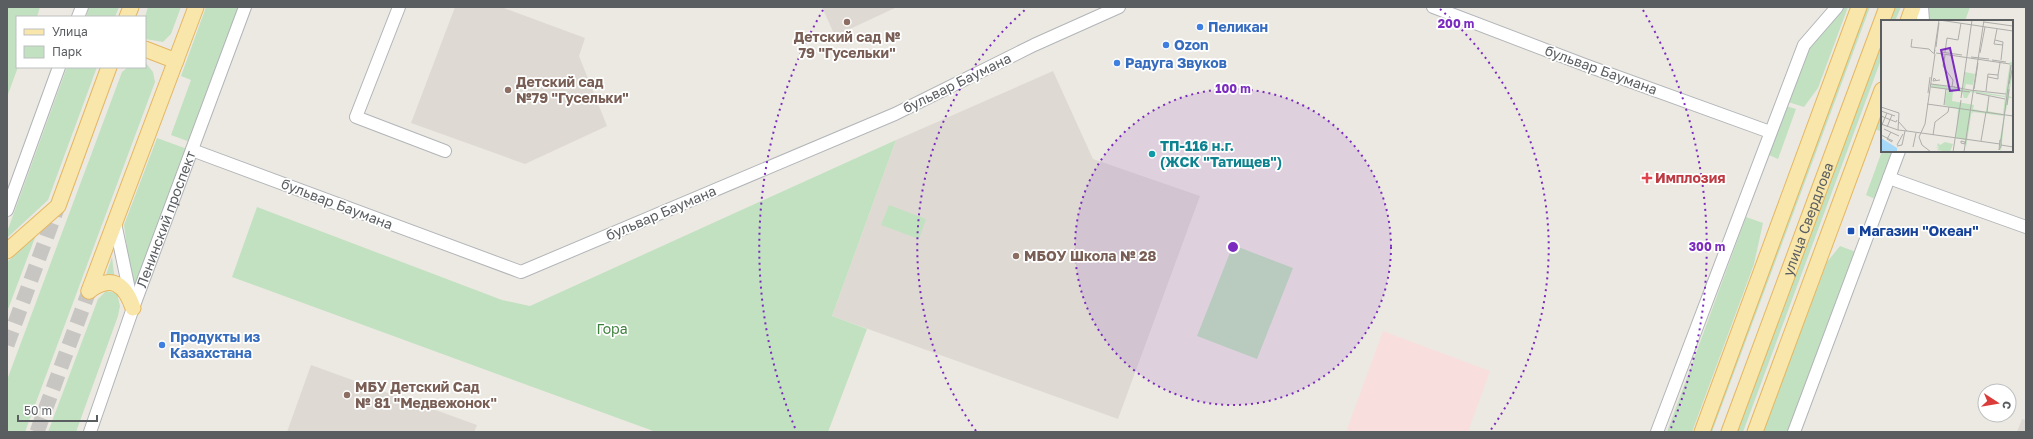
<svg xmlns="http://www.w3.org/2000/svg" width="2033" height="439" font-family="'Golos Text',sans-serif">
	<rect width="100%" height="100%" fill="#ece9e2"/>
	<g fill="#dedad3">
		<path d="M 455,7 L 501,7 L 585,38 L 579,56 L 607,126 L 525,164 L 411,123 Z"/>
		<path d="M 822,7 L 897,7 L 835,36 Z"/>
		<path d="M 1053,71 L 1093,159 L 1200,196 L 1118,419 L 832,316 L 896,140 Z"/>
		<path d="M 311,365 L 477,425 L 474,432 L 287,432 Z"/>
		<path d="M 2022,419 L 2026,420 L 2026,432 L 2017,432 Z"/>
	</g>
	<path fill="#f8dfde" d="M 1383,331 L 1490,371 L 1468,432 L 1346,432 Z"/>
	<g fill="#c2e1c0">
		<path d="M 7,7 L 40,7 L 37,17 L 17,17 L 18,67 L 7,97 Z"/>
		<path d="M 89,7 L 119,7 L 115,17 L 86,17 Z"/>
		<path d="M 148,7 L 181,7 L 171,34 L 163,42 L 145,39 L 145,17 Z"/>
		<path d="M 206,7 L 240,7 L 190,142 L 171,135 L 191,80 L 181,76 Z"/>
		<path d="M 1843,7 L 1848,7 L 1818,88 L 1804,107 L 1788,102 L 1809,47 Z"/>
		<path d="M 1864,7 L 1870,7 L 1712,432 L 1707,432 Z"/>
		<path d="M 1894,7 L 1901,7 L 1895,21 L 1889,21 Z"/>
		<path d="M 1926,7 L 1970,7 L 1965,21 L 1928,21 Z"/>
		<path d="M 1882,40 L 1882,57 L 1743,432 L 1737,432 Z"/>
		<path d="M 145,62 L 153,72 L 155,82 L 25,432 L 7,432 L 7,380 L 122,72 L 128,67 L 145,67 Z"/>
		<path d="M 67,67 L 97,67 L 48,200 L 7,238 L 7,232 Z"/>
		<path d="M 1786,106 L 1796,109 L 1778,159 L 1769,155 Z"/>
		<path d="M 1882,109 L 1882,132 L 1875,129 Z"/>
		<path d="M 157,138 L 187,149 L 133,292 L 124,225 Z"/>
		<path d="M 896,140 L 832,316 L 867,329 L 828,432 L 656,432 L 232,277 L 257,207 L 502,300 L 530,306 Z"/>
		<path d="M 1882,151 L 1893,151 L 1875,199 L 1866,195 Z"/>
		<path d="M 889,205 L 926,219 L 919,239 L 881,225 Z"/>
		<path d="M 1746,217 L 1763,223 L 1754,264 L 1692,432 L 1667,432 Z"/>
		<path d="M 36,235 L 7,312 L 7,262 Z"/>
		<path d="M 1233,245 L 1293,268 L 1257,359 L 1197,336 Z"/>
		<path d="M 1840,246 L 1856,252 L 1789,432 L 1763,432 L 1827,262 Z"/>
		<path d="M 112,257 L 115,282 L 105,278 Z"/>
		<path d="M 106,291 L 117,293 L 120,306 L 118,316 L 76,432 L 48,432 L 98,299 Z"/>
	</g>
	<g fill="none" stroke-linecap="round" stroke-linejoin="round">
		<g stroke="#c8c6c2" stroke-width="15" stroke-dasharray="15 8" stroke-linecap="butt">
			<path d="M 7,345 L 58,206"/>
			<path d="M 37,432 L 89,291"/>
		</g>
		<defs>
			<g id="minor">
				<path d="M 399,7 L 356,117 L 445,151"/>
				<path d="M 1433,7 L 1585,65 L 1770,132"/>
				<path d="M 1922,7 L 1923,21"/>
				<path d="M 78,17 L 82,7"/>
				<path d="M 192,150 L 521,272 L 895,114 L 1034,45 L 1119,7"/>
				<path d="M 1889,178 L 2026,227"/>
				<path d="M 7,210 L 59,67"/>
				<path d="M 115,223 L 131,299"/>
				<path id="s1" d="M 90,432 L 133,308 L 245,7"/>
				<path d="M 1657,432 L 1804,45 L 1837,7"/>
				<path d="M 1794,432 L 1899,151"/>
			</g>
			<g id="major">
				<path d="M 127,17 L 131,7"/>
				<path d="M 1908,21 L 1913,7"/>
				<path d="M 145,49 L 176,61"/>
				<path d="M 7,251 L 58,206 L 109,67"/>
				<path d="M 89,291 L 196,7"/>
				<path d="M 89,291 C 111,274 125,284 133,308"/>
				<path d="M 1702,432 L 1859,7"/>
				<path id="s2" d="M 1729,432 L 1887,7"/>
				<path d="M 1755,432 L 1882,90"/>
			</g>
		</defs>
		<use href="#minor" stroke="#b2b5b8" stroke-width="14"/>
		<use href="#major" stroke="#e5b762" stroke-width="17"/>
		<use href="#minor" stroke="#fff" stroke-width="12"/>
		<use href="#major" stroke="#f8e6ab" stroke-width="15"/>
	</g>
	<circle cx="1233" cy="247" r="158" fill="#7b2cbf" fill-opacity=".12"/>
	<g fill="none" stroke="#7b2cbf" stroke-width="2" stroke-dasharray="2 4">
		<circle cx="1233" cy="247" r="158"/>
		<path d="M976 431A316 316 0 0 1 1026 9M1440 9A316 316 0 0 1 1490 431"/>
		<path d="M795 428A474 474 0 0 1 823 10M1643 10A474 474 0 0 1 1671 428"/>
	</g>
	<g fill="#8d6e63" stroke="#fff" stroke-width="1.5">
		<circle cx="847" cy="22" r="4"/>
		<circle cx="508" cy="90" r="4"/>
		<circle cx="1016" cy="256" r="4"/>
		<circle cx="347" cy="395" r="4"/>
	</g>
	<g fill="#3f7fe0" stroke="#fff" stroke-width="1.5">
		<circle cx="1200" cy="27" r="4"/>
		<circle cx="1166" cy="45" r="4"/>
		<circle cx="1117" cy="63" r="4"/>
		<circle cx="162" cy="345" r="4"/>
	</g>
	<circle fill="#0f9aa8" stroke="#fff" stroke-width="1.5" cx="1152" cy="154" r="4"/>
	<path fill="#e0444e" stroke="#fff" stroke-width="1.5" d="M1645 172h4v4h4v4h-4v4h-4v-4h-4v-4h4z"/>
	<rect fill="#1a4fb4" stroke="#fff" stroke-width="1.5" x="1847" y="227" width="8" height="8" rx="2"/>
	<g text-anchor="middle" stroke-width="3.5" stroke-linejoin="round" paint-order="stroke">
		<g font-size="14" font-weight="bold" fill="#366cbe" stroke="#fff" text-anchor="start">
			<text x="1208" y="32">Пеликан</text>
			<text x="1174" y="50">Ozon</text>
			<text x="1125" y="68">Радуга Звуков</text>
			<text x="170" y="342">Продукты из<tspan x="170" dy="16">Казахстана</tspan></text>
		</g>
		<g font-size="14" font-weight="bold" fill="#785e54" stroke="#fff" text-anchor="start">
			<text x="847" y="42" text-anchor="middle">Детский сад №<tspan x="847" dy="16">79 "Гусельки"</tspan></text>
			<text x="516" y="87">Детский сад<tspan x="516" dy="16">№79 "Гусельки"</tspan></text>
			<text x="1024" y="261">МБОУ Школа № 28</text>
			<text x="355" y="392">МБУ Детский Сад<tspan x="355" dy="16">№ 81 "Медвежонок"</tspan></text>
		</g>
		<g font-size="14" fill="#5a5e61" stroke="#fff">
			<text transform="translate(1601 70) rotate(20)" y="5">бульвар Баумана</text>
			<text transform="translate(957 83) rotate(-26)" y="5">бульвар Баумана</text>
			<text transform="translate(337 204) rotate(21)" y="5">бульвар Баумана</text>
			<text transform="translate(661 213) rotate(-23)" y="5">бульвар Баумана</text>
			<text dy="5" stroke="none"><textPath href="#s1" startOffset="226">Ленинский проспект</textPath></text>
			<text dy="5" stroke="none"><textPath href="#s2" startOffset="227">улица Свердлова</textPath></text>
		</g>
		<g font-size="14" font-weight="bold" fill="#0d838f" stroke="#fff" text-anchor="start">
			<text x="1160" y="151">ТП-116 н.г.<tspan x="1160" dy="16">(ЖСК "Татищев")</tspan></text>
		</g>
		<g font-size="14" font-weight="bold" fill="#be3a42" stroke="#fff" text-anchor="start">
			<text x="1655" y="183">Имплозия</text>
		</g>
		<g font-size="14" font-weight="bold" fill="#164399" stroke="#fff" text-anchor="start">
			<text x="1859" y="236">Магазин "Океан"</text>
		</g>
		<g font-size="14" fill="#3c7f3b" stroke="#fff">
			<text x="612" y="334">Гора</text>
		</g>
	</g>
	<g transform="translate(1881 20)">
		<rect width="132" height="132" fill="#ece9e2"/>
		<path d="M 129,42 L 131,42 L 131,46 L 132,42 L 132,50 L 128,76 L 132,78 L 128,78 L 124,94 L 120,132 L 118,124 L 123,96 L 92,92 L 91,94 L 91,89 L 85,128 L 85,120 L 75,118 L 77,89 L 63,85 L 66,70 L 72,71 L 71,81 L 93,85 L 92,89 L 105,92 L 107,76 L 106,91 L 122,94 L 124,77 L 89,72 L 86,78 L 83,78 L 81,72 L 50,67 L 51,62 L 51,64 L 124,76 ZM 84,52 L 94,54 L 92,65 L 85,64 L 84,68 L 82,68 ZM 64,122 L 72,124 L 69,132 L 56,130 L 58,128 L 54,127 L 59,127 L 56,126 L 57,123 L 59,125 Z" fill="#c2e1c0"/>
		<path d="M 0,118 L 16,128 L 16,132 L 0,132 Z" fill="#a6d9f7"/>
		<path fill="none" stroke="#aeadaa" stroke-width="1" d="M 58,0 L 132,11M 103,2 L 132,6M 116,9 L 113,24 L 122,25M 31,19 L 30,27 L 48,29 L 52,33M 114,20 L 122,22 L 120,40M 55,27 L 58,3M 54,30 L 53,34 L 58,0M 60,32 L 81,35M 64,32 L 66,18 L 77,20 L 80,3M 55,33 L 129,44M 99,33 L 104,7M 64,35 L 62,46 L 72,60 L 71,67M 90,37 L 108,39M 111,40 L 125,42M 107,57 L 117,59 L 117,55M 55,60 L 53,58 L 52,61 L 59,60M 50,64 L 74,67M 128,64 L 131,50M 50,67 L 89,72M 73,67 L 89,70M 93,69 L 97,43M 89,70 L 125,74M 105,71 L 107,54 L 117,55 L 119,43M 47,73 L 49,57M 95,73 L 124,79M 80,78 L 91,0M 46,84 L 132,96M 63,85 L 65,69M 126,85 L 128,69M 0,87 L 18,93 L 17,110 L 26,111M 0,91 L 14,96M 106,92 L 108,76M 0,96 L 15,102 L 16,100M 17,101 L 26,111 L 119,124M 0,104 L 17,110M 0,107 L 6,93M 6,107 L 11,95M 3,109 L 18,116M 10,112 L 6,119 L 11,122M 0,115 L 12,121M 52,115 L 54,102 L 67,92 L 68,87M 120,120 L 130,45M 120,120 L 120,126 L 118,130 L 119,120 ZM 80,121 L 84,122 L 84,124 L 80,123 ZM 100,121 L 105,92M 16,125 L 22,114M 120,125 L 132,127M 16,126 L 21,125 L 24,111M 32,127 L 35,113M 50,132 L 41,125 L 38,117 L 44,104 L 54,34M 72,132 L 80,80M 83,132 L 103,0"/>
		<path fill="#7b2cbf" fill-opacity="0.15" stroke="#7b2cbf" stroke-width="2" d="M 69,28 L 78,70 L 69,71 L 60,30 Z"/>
		<rect width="132" height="132" fill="none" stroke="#5a5e61" stroke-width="2"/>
	</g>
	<circle cx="1233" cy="247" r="6" fill="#7b2cbf" stroke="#fff" stroke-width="2"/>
	<g font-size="12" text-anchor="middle" font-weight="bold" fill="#7b2cbf" stroke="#fff" stroke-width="3.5" stroke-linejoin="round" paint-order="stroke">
		<text x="1456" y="28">200 m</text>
		<text x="1233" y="93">100 m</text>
		<text x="1707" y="251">300 m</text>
	</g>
	<rect width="2033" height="439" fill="none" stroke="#5a5e61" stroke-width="16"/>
	<rect x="16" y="16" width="130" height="52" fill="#ffffff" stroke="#bdbfc0"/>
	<rect x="24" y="29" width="20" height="6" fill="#f8e6ab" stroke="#bdbfc0"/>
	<text x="52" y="36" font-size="12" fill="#5a5e61">Улица</text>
	<rect x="24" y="46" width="20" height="12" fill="#c2e1c0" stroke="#bdbfc0"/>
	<text x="52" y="56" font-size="12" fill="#5a5e61">Парк</text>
	<g transform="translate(1997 403) rotate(102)"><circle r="19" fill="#ffffff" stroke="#bdbfc0"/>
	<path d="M0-3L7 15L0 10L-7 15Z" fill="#da3c3a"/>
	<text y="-6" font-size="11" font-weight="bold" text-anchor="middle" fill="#5a5e61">С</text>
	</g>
	<path d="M18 415v6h79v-6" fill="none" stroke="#5a5e61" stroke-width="2"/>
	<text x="24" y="415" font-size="12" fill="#5a5e61" stroke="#ffffff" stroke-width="3" paint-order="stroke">50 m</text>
</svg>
